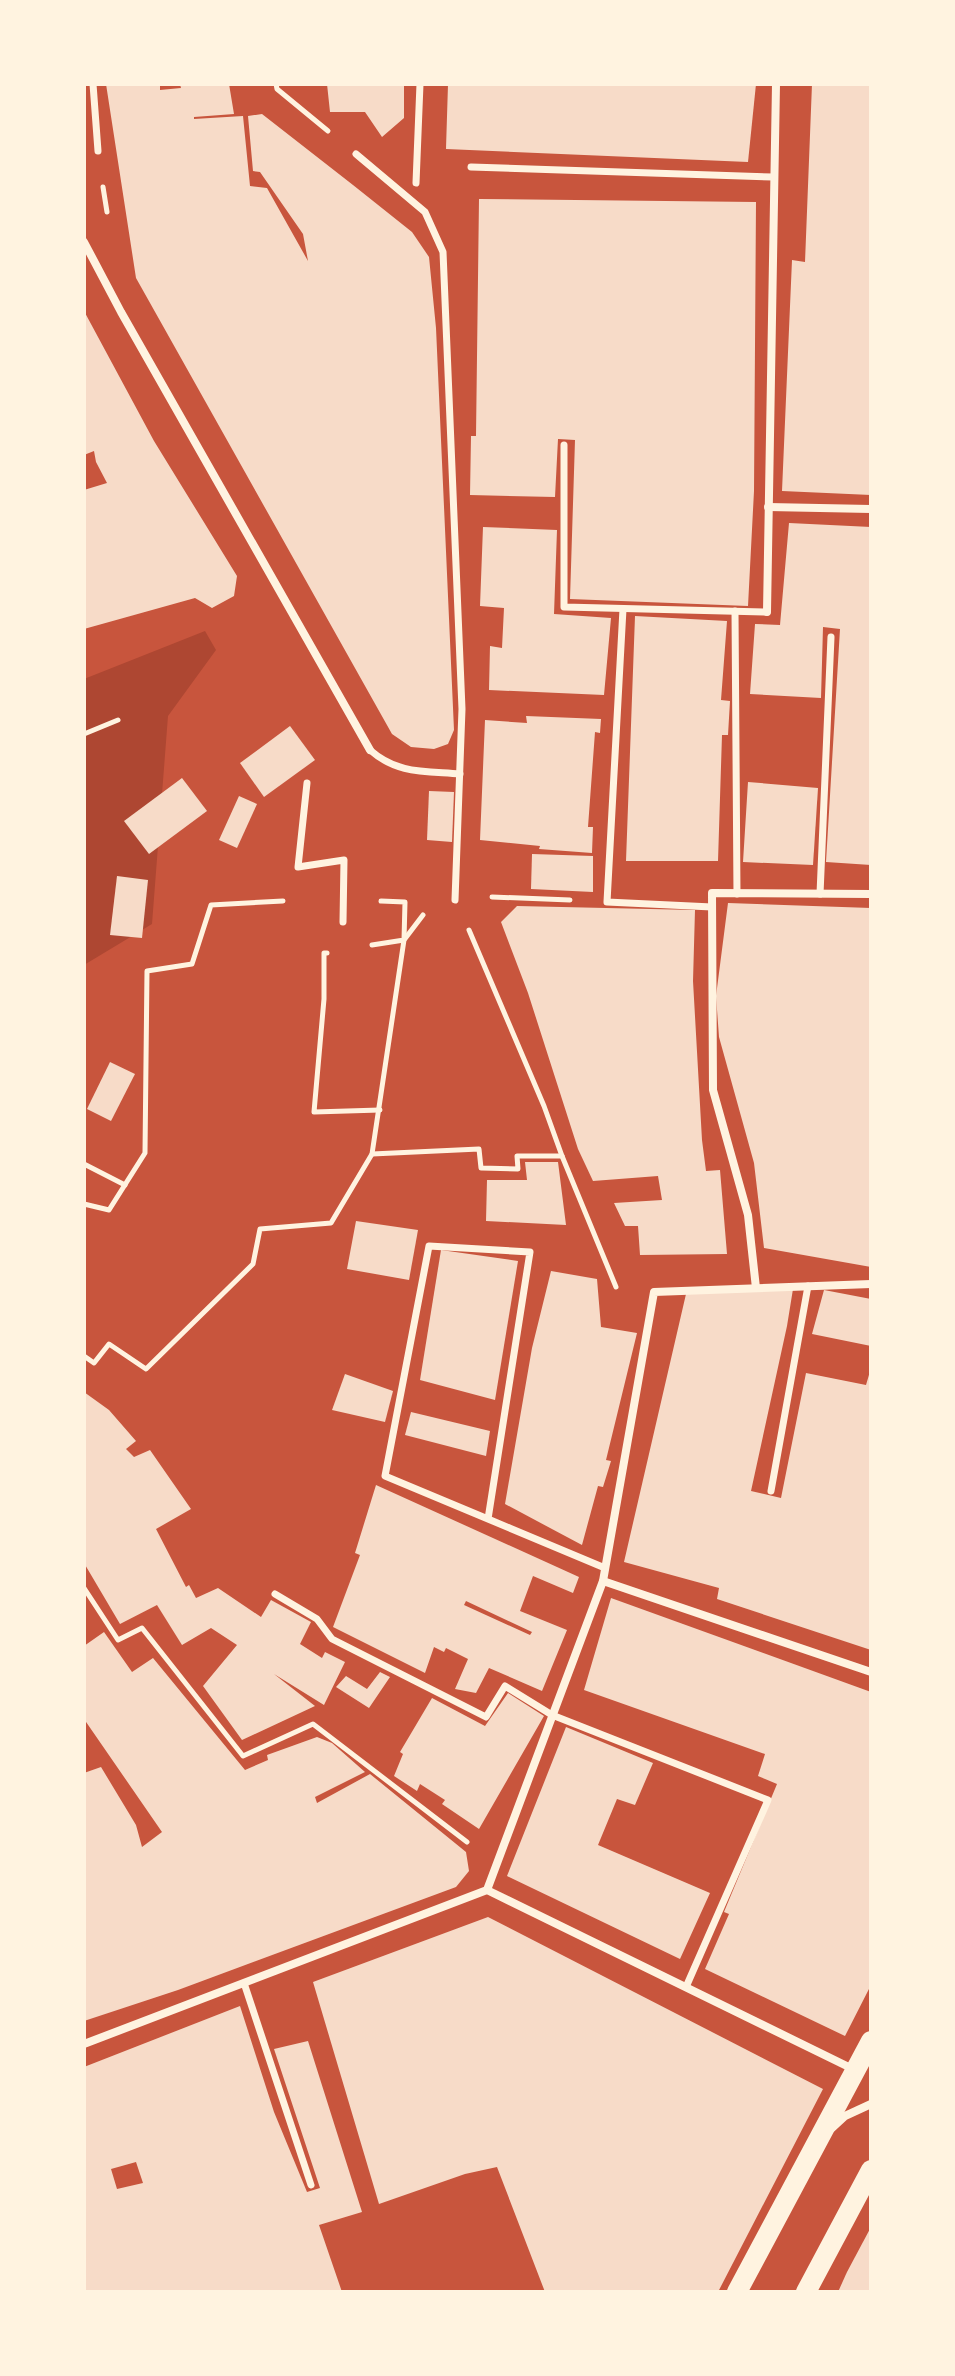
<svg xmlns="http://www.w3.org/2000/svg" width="955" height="2376" font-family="Quicksand,sans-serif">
	<rect width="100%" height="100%" fill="#c8553d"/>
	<path fill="#ae4732" d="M 205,631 L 216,650 L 168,716 L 152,924 L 84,965 L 84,679 Z"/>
	<g fill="#f7dbc8" fill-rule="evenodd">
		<path d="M 106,84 L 160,84 L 160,90 L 181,88 L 180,84 L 229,84 L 234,114 L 194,117 L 194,119 L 243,116 L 250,186 L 267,188 L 308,261 L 303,234 L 260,172 L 253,171 L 248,116 L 262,114 L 353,185 L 412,232 L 429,257 L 436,328 L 454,730 L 448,744 L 434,749 L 411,747 L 392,734 L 136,278 Z"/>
		<path d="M 327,84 L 404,84 L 404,118 L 382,137 L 365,112 L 330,112 Z"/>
		<path d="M 448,84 L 756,84 L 748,162 L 446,149 Z"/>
		<path d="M 812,84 L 871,84 L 871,495 L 782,491 L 792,260 L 805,262 Z"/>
		<path d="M 479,199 L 756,202 L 754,491 L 748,606 L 570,599 L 575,440 L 558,439 L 555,497 L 470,495 L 471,436 L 476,436 Z"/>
		<path d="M 84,311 L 154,441 L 237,576 L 234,596 L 212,608 L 195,598 L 84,629 L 84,490 L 107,483 L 96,462 L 94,451 L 84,455 Z"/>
		<path d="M 789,523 L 871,527 L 871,865 L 826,862 L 840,629 L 823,627 L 821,698 L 750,694 L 755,624 L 780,625 Z"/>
		<path d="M 483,527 L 557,530 L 554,614 L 611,618 L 604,695 L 489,690 L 490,646 L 502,648 L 504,608 L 480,606 Z"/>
		<path d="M 635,616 L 727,621 L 721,700 L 730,701 L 728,735 L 722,735 L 718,861 L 626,861 Z"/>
		<path d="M 526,716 L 601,719 L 600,733 L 595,732 L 588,827 L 593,827 L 592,853 L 539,849 L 540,846 L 480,840 L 485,720 L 527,723 Z"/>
		<path d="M 290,726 L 315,760 L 264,797 L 240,763 Z"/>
		<path d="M 182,778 L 207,811 L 149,854 L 124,821 Z"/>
		<path d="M 748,782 L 818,788 L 813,865 L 743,862 Z"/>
		<path d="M 429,791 L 454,792 L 452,842 L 427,840 Z"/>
		<path d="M 239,796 L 257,804 L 237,848 L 219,840 Z"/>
		<path d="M 532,854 L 593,856 L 593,892 L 531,889 Z"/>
		<path d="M 117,876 L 148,880 L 142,938 L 110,935 Z"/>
		<path d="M 728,903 L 871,908 L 871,1267 L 764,1248 L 754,1163 L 719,1037 L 716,996 Z"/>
		<path d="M 517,906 L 695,910 L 693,981 L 702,1140 L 706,1171 L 720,1170 L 727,1254 L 640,1255 L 638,1226 L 625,1226 L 614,1203 L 662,1200 L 658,1176 L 593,1181 L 578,1149 L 528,993 L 501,922 Z"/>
		<path d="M 110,1062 L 135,1074 L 111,1121 L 87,1109 Z"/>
		<path d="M 525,1162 L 558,1162 L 566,1225 L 486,1221 L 487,1180 L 527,1180 Z"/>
		<path d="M 356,1221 L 418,1230 L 409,1280 L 347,1269 Z"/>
		<path d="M 441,1250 L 518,1261 L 495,1400 L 420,1380 Z"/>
		<path d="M 551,1271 L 597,1279 L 601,1327 L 637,1333 L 606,1460 L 611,1461 L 603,1487 L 598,1486 L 582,1545 L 505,1504 L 532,1348 Z"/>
		<path d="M 793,1289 L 787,1326 L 751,1491 L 781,1498 L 806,1373 L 866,1385 L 871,1368 L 871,1650 L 717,1599 L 719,1588 L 624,1562 L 686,1294 Z"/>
		<path d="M 824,1290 L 871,1299 L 871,1346 L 812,1334 Z"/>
		<path d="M 345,1374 L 393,1391 L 385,1422 L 332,1410 Z"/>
		<path d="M 84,1392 L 109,1410 L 136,1441 L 126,1449 L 134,1457 L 150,1450 L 191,1509 L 156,1529 L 186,1587 L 189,1585 L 196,1598 L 218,1588 L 261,1617 L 271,1600 L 311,1622 L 300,1644 L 322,1658 L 325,1652 L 345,1662 L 324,1705 L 274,1674 L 315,1706 L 242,1740 L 203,1686 L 237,1645 L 211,1628 L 182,1645 L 157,1605 L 120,1624 L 84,1563 Z"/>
		<path d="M 411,1412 L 490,1431 L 486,1456 L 405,1435 Z"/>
		<path d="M 376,1485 L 579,1577 L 573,1593 L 533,1576 L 520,1611 L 567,1630 L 542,1691 L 489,1668 L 476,1693 L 455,1689 L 468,1659 L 446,1648 L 444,1652 L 434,1647 L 425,1673 L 333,1627 L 360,1555 L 355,1553 ZM 466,1601 L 532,1632 L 530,1635 L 464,1605 Z"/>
		<path d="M 611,1598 L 871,1692 L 871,1985 L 845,2036 L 705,1969 L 729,1914 L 724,1912 L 777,1784 L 758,1776 L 765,1754 L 584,1690 Z"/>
		<path d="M 104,1632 L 132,1672 L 153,1658 L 245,1770 L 268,1760 L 267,1755 L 317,1737 L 332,1743 L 365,1772 L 315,1797 L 317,1803 L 370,1774 L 466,1852 L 469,1871 L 456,1887 L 178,1990 L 84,2021 L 84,1773 L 101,1767 L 136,1825 L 142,1847 L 162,1832 L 84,1719 L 84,1646 Z"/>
		<path d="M 380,1672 L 390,1677 L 369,1708 L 336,1687 L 346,1676 L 367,1689 Z"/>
		<path d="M 508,1693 L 544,1716 L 479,1829 L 442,1804 L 445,1800 L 420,1784 L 417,1791 L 394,1776 L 403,1754 L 400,1752 L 432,1698 L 485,1726 Z"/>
		<path d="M 566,1727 L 653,1763 L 635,1805 L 617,1799 L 598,1845 L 710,1893 L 680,1959 L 507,1876 Z"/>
		<path d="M 488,1917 L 823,2089 L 718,2292 L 545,2292 L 497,2167 L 465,2174 L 379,2204 L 313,1982 Z"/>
		<path d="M 240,2006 L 274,2112 L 307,2192 L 320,2188 L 274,2049 L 308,2041 L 362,2212 L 319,2225 L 342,2292 L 84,2292 L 84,2067 ZM 136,2162 L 143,2183 L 117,2189 L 111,2169 Z"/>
		<path d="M 871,2227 L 871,2292 L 838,2292 L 847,2272 Z"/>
	</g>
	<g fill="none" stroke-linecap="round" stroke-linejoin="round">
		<g stroke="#fff3e0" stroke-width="5">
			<path d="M 276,84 L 277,89 L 328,131"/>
			<path d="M 103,187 L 107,212"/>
			<path d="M 84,734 L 118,720"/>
			<path d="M 492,897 L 570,900"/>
			<path d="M 469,930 L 544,1106 L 562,1156 L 616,1287"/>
			<path d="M 372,945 L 404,940 L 405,902 L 381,901"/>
			<path d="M 327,953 L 324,953 L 324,999 L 314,1112 L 380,1110"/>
			<path d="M 372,1154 L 479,1149 L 481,1168 L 518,1169 L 517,1156 L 562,1156"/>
			<path d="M 84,1164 L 125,1185"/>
			<path d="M 84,1204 L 109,1210 L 145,1153 L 147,971 L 192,964 L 211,905 L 283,901"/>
			<path d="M 84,1356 L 94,1363 L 109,1344 L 146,1369 L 253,1264 L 260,1229 L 331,1223 L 372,1154 L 404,940 L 423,915"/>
			<path d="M 84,1588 L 118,1640 L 142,1628 L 243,1756 L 313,1724 L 467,1842"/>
		</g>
		<g stroke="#fff3e0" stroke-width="7">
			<path d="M 93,84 L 98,151"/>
			<path d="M 356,154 L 425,212 L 443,252 L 462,709 L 455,900"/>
			<path d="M 471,167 L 773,177"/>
			<path d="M 416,183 L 420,84"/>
			<path d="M 564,445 L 564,607 L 767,612"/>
			<path d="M 623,609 L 607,902 L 712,907"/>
			<path d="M 735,611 L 737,894"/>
			<path d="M 370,750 C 397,774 425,771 460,774"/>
			<path d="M 307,783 L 298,867 L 344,860 L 343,922"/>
			<path d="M 820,894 L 831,637"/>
			<path d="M 771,1491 L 808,1286"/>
			<path d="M 488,1519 L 385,1476 L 429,1246 L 530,1252 L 488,1519 L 605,1568"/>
			<path d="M 275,1594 L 317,1619 L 332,1639 L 486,1717 L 505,1686 L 552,1715 L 768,1800 L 686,1987"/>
			<path d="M 244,1983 L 311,2185"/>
		</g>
		<g stroke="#fff3e0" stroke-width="8">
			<path d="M 84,242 L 121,312 L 370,750"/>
			<path d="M 768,507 L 871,509"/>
			<path d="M 767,612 L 776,84"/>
			<path d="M 756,1288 L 748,1215 L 713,1090 L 712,893 L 871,894"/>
			<path d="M 603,1581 L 871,1672"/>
			<path d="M 487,1890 L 855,2070"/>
			<path d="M 84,2044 L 487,1890 L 603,1581 L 654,1292 L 871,1284"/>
			<path d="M 832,2128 L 845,2116 L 871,2104"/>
		</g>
		<g stroke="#fff3e0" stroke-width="20">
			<path d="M 737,2292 L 871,2041"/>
			<path d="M 806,2292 L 871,2170"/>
		</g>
	</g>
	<rect width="955" height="2376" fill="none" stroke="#fff3e0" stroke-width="172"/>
</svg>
